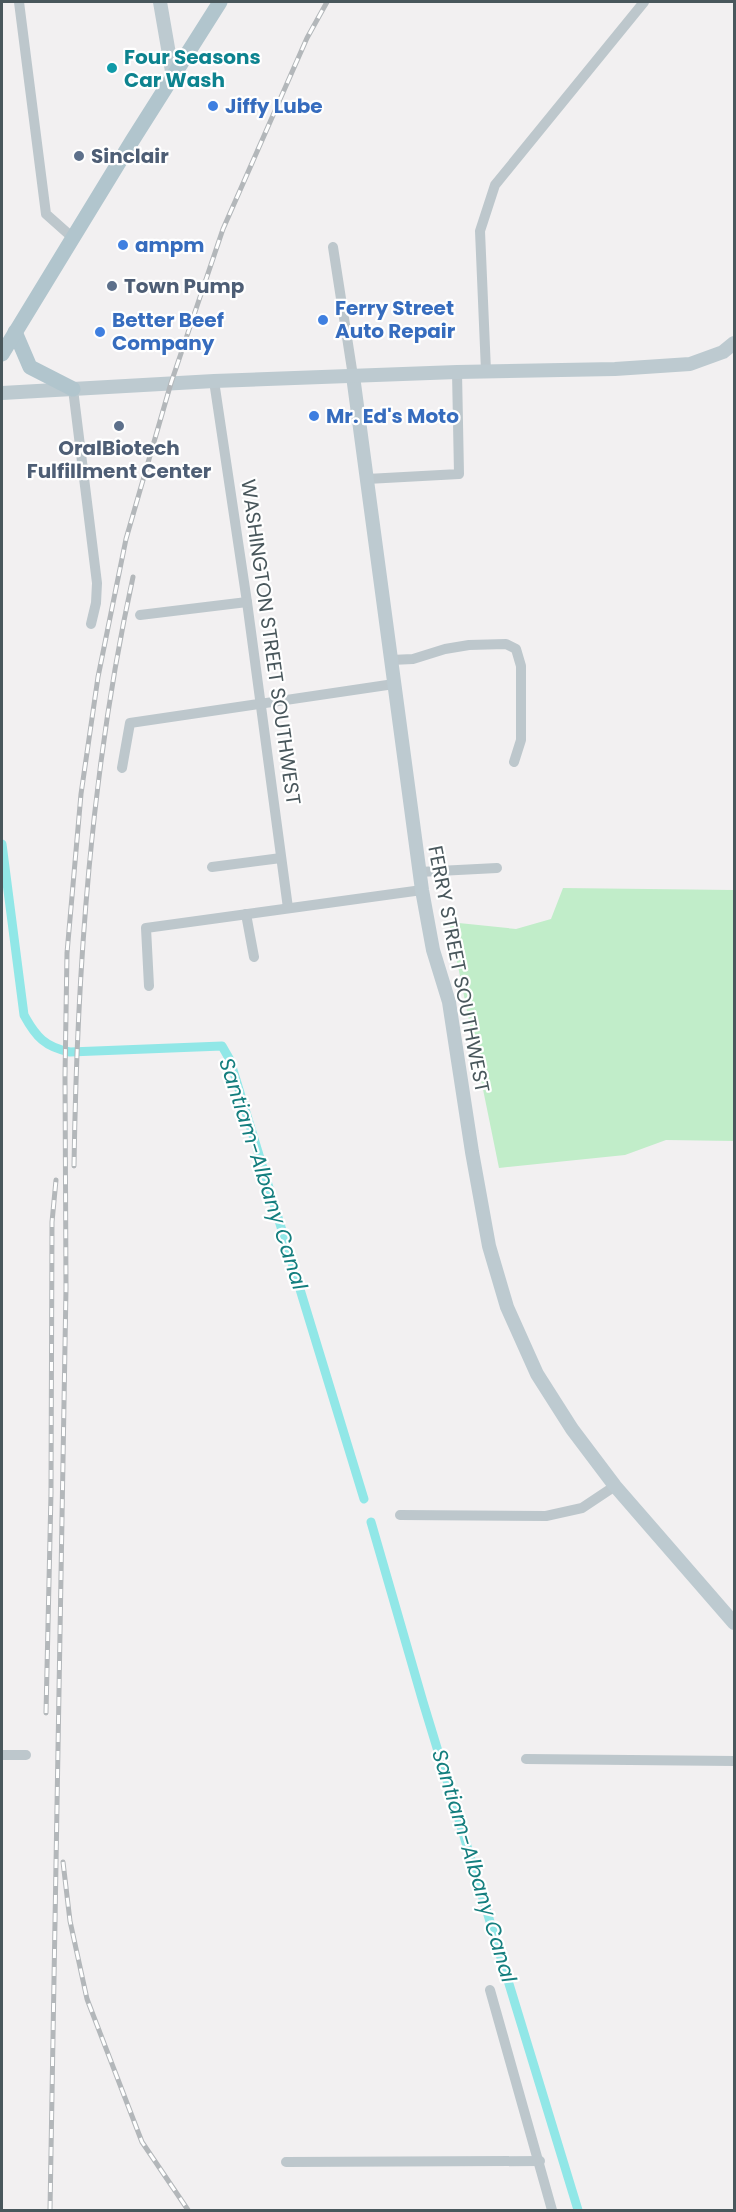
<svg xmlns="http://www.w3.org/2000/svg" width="736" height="2212" font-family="Poppins,sans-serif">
	<rect width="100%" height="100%" fill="#f2f0f1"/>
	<path fill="#c1edc9" d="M 563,888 L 734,890 L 734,1141 L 666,1140 L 625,1155 L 499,1168 L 449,922 L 516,929 L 551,919 Z"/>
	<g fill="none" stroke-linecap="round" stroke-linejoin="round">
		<g stroke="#91e7e7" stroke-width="9">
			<path d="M 2,844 L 24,1015 C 36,1037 45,1047 70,1052 L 222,1046 L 230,1060 L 364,1499"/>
			<path d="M 371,1522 L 423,1702 L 578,2210"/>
		</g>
		<g stroke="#bdc7cc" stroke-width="10">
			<path d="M 19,2 L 46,214 L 73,238"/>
			<path d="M 333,247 L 353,376"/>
			<path d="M 486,371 L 480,231 L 495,185 L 644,2"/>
			<path d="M 214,381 L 247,602 L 288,908"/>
			<path d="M 73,389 L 97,583 L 96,603 L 91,624"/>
			<path d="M 367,479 L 459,474 L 457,372"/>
			<path d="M 140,615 L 247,602"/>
			<path d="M 391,660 L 413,659 L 445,649 L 469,645 L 506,644 L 516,649 L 521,666 L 521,740 L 514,762"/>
			<path d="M 122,768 L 130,723 L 394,684"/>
			<path d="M 212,867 L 281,858"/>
			<path d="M 419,872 L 497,868"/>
			<path d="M 246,914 L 254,957"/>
			<path d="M 149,986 L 146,928 L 422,890"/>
			<path d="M 400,1515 L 546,1516 L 582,1508 L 615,1486"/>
			<path d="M 2,1755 L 26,1755"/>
			<path d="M 526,1759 L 734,1761"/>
			<path d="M 490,1990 L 552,2210"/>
			<path d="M 286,2162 L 540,2161"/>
		</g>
		<g stroke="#bdcad0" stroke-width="14">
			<path d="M 160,2 L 173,77"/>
			<path d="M 353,376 L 422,890 L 433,950 L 449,1002 L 472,1152 L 489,1246 L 507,1307 L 537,1374 L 572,1429 L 615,1486 L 734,1623"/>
			<path d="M 2,393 L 214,381 L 457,372 L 615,369 L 690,364 L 723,352 L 734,343"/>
		</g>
		<g stroke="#b1c5cd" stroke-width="15">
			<path d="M 15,332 L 30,367 L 73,389"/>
			<path d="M 2,354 L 132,141 L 220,2"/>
		</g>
		<defs>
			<g id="rail">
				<path d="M 74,1166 C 77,970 91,769 133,577"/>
				<path d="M 46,1713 L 51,1493 L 52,1222 L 56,1180"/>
				<path d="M 63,1862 L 70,1921 L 87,1999 L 142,2142 L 188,2210"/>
				<path d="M 50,2210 L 66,1288 L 65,1076 L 67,953 L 81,794 L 98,677 L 126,539 L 171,383 L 223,229 L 307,38 L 327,2"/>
			</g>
		</defs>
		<use href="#rail" stroke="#b3b7ba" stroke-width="5"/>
		<use href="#rail" stroke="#fff" stroke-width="3" stroke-dasharray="9" stroke-linecap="butt"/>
	</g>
	<circle fill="#0f9aa8" stroke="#fff" stroke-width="2" cx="112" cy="68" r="6"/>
	<g fill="#3f7fe0" stroke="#fff" stroke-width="2">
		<circle cx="213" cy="106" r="6"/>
		<circle cx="123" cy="245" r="6"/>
		<circle cx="323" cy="320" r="6"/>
		<circle cx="100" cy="332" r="6"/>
		<circle cx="314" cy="416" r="6"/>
	</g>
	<g fill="#5c6f8a" stroke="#fff" stroke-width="2">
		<circle cx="79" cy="156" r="6"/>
		<circle cx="112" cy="286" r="6"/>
		<circle cx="119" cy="426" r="6"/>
	</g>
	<g text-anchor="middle" stroke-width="4.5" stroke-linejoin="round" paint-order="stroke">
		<g font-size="20" font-weight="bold" fill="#0d838f" stroke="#fff" text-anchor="start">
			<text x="124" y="64">Four Seasons<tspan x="124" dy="23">Car Wash</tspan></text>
		</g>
		<g font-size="20" font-weight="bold" fill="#366cbe" stroke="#fff" text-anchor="start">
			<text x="225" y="113">Jiffy Lube</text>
			<text x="135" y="252">ampm</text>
			<text x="335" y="315">Ferry Street<tspan x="335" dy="23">Auto Repair</tspan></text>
			<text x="112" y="327">Better Beef<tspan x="112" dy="23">Company</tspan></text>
			<text x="326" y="423">Mr. Ed's Moto</text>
		</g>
		<g font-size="20" font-weight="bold" fill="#4e5e75" stroke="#fff" text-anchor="start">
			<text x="91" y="163">Sinclair</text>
			<text x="124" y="293">Town Pump</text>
			<text x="119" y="455" text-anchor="middle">OralBiotech<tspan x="119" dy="23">Fulfillment Center</tspan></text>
		</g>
		<g font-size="20" fill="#49575c" stroke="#fff">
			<text transform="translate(271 642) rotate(82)" y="7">WASHINGTON STREET SOUTHWEST</text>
			<text transform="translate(459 969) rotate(79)" y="7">FERRY STREET SOUTHWEST</text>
		</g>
		<g font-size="21" font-style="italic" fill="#147e7e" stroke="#fff">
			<text transform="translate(263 1174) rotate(72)" y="7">Santiam-Albany Canal</text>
			<text transform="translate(474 1866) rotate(73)" y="7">Santiam-Albany Canal</text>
		</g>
	</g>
	<rect width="736" height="2212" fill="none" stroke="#49575c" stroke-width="6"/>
</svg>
